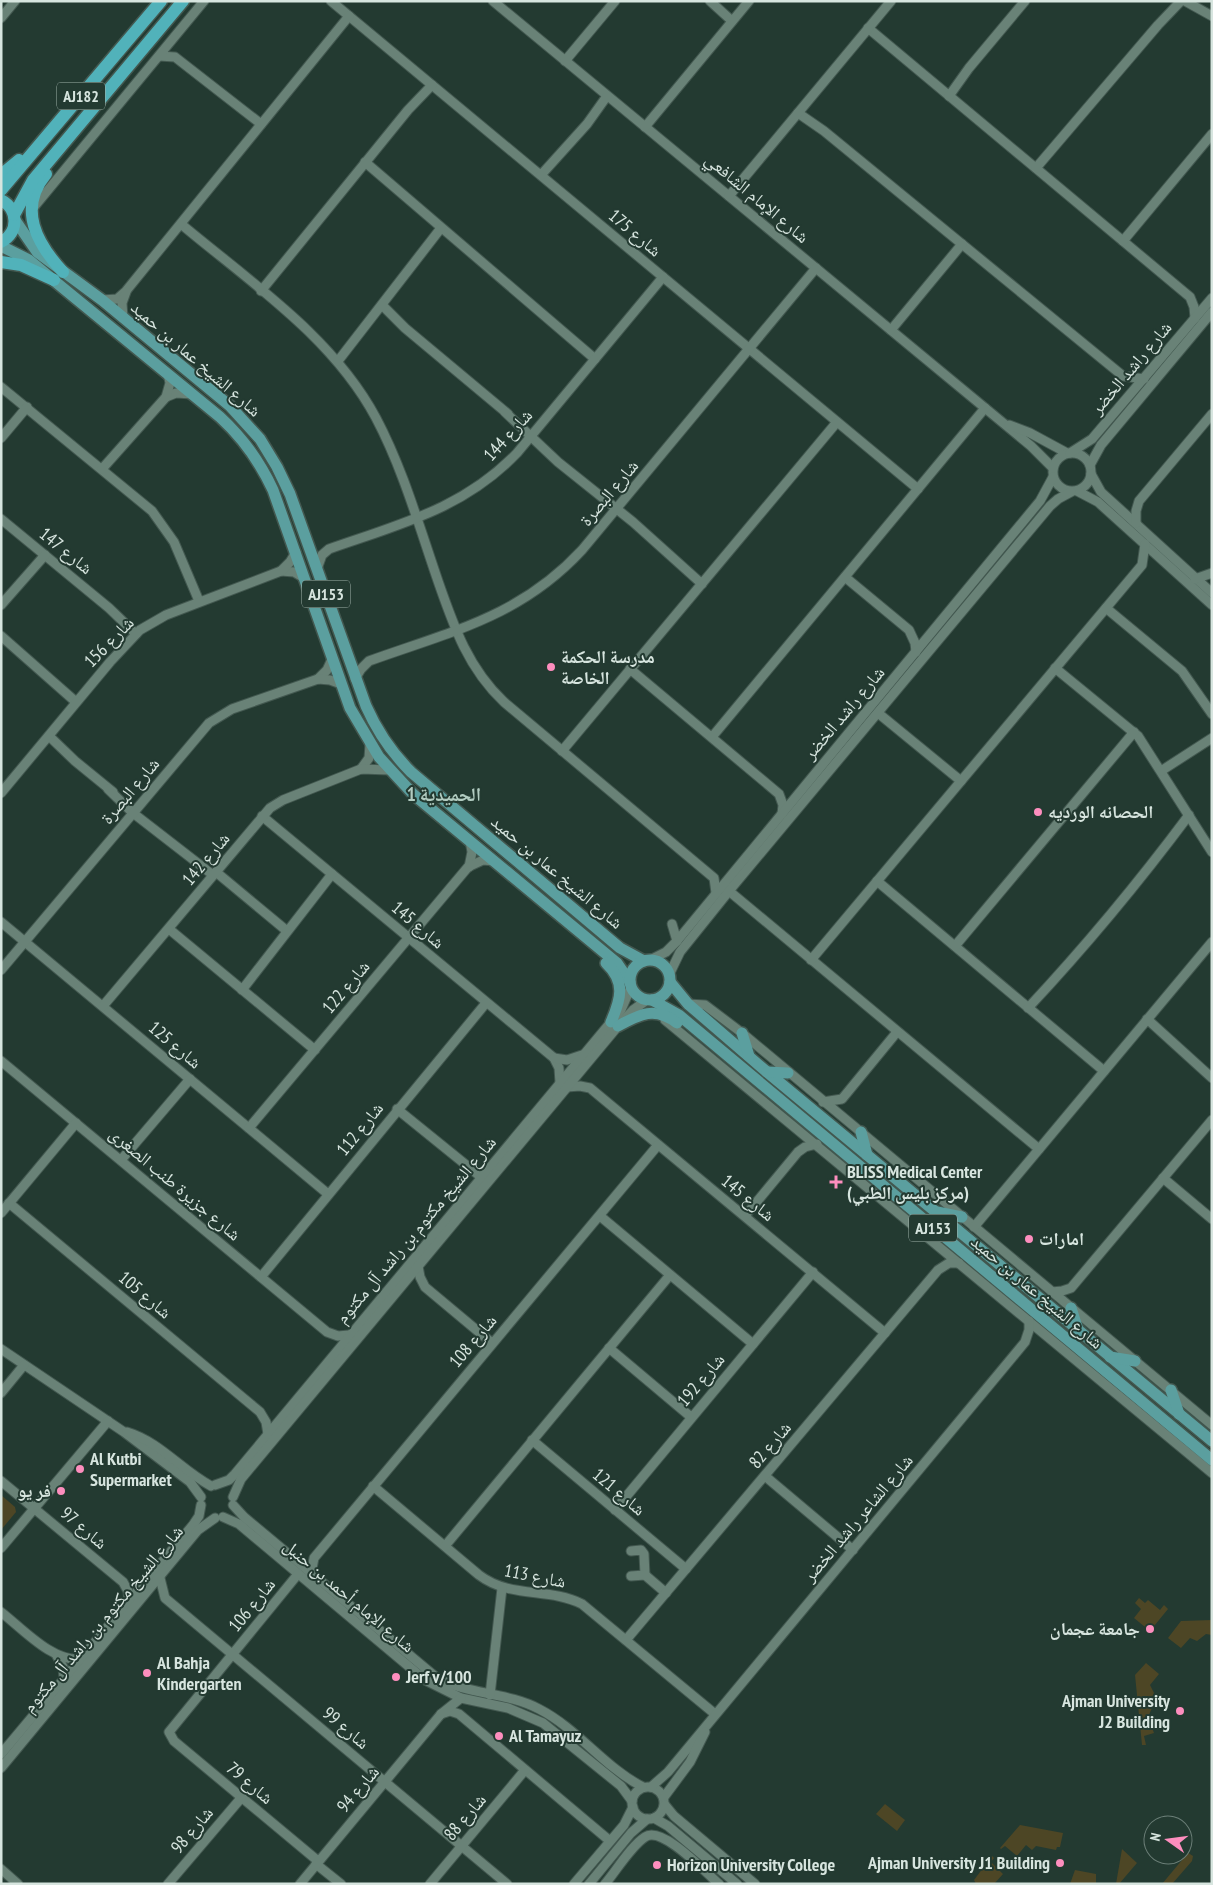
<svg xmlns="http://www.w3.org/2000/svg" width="1213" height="1885" font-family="'PT Sans Narrow','Noto Naskh Arabic',sans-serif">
	<rect width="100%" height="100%" fill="#233a31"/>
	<g fill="#4d4625">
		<path d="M 1,1495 L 15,1507 L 16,1512 L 1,1530 Z"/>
		<path d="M 1139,1598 L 1145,1603 L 1148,1600 L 1160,1610 L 1164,1605 L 1168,1609 L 1150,1631 L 1134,1618 L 1141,1609 L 1135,1603 Z"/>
		<path d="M 1212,1620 L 1212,1635 L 1206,1634 L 1197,1641 L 1190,1638 L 1181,1648 L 1168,1638 L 1181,1621 Z"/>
		<path d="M 1146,1663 L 1159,1674 L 1150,1685 L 1154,1693 L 1150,1702 L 1152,1708 L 1148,1717 L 1154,1733 L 1144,1736 L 1146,1745 L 1142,1745 L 1135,1675 Z"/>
		<path d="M 885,1804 L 905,1820 L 897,1831 L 876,1814 Z"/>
		<path d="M 1020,1825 L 1063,1833 L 1060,1847 L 1057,1847 L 1056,1850 L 1036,1846 L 1032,1850 L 1026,1845 L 1017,1856 L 1005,1846 L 1001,1849 L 1000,1848 Z"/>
		<path d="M 1122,1849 L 1137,1863 L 1119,1884 L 1116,1884 Z"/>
		<path d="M 1185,1851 L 1193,1856 L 1192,1861 L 1172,1884 L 1162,1884 L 1182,1860 L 1182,1855 Z"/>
		<path d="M 992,1856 L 994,1858 L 991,1862 L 1003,1874 L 994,1884 L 976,1884 L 974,1880 Z"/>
		<path d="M 1075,1870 L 1096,1874 L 1096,1884 L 1070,1884 Z"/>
	</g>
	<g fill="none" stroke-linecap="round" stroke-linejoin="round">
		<defs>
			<g id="minor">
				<path d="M 331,1 L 918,489"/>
				<path d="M 493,1 L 1031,446 L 1053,468"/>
				<path d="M 710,1 L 732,21"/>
				<path d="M 1185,1 L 1212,16"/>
				<path d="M 1,18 L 15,1"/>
				<path d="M 868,28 L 1190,297 L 1194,307 L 1195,318"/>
				<path d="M 159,56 L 175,57 L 261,124"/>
				<path d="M 565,61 L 615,1"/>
				<path d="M 949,96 L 969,68 L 1025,1"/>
				<path d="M 798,113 L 824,131 L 1123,376 L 1144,379"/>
				<path d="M 645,127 L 749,1"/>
				<path d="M 365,162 L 595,359"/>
				<path d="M 1036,168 L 1158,25 L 1181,1"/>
				<path d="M 541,175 L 587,124 L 607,96"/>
				<path d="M 729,196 L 891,1"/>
				<path d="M 34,207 L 204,1"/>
				<path d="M 181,224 C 250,282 333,337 376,418 C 403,469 419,526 438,581 C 454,627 468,668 504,702 L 714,878 L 716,893"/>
				<path d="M 1123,241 L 1212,134"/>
				<path d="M 261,291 L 408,110 L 432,85"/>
				<path d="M 102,300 L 117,299 L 126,291 L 349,16"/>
				<path d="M 382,305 L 405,328 L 508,414"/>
				<path d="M 123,318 L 122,303 L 126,292"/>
				<path d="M 891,330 L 962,244"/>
				<path d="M 338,361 L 441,228"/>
				<path d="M 1,387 L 152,511 L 174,542 L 199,601"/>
				<path d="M 166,397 L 176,393 L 192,394"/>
				<path d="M 505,412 L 558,462 L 633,522 L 702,584"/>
				<path d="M 1009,425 L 1030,433 L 1067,453"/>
				<path d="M 1,438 L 27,407"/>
				<circle cx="1072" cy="472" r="19"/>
				<path d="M 1070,453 L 1092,439 L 1212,298"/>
				<path d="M 1090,465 L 1101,445 L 1212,312"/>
				<path d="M 102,469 L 166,397 L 170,383 L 168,374"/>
				<path d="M 1091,474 L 1101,492 L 1212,593"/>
				<path d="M 1077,491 L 1098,502 L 1212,605"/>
				<path d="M 1,519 L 109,608 L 136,634"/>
				<path d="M 1136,523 L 1136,511 L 1139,501 L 1212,414"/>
				<path d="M 317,569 L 322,555 L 329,549 C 400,524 463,509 517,453 L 663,277"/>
				<path d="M 281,571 L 294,572 L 304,578"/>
				<path d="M 845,577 L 909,630 L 915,643 L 916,652"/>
				<path d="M 1195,579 L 1212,573"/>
				<path d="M 1,605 L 45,555"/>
				<path d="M 1106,608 L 1182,671 L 1212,714"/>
				<path d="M 1,636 L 76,702"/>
				<path d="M 1055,668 L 1138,736 L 1212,852"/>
				<path d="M 630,669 L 779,794 L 783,805 L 782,814"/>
				<path d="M 318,679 L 327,670 L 332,659"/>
				<path d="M 355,679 L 361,669 L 369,661 C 452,631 520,617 582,550 L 816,268"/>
				<path d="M 878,713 L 961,781"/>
				<path d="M 49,736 L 75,761 L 113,792"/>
				<path d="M 712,737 L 985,408"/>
				<path d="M 562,751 L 837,422"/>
				<path d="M 361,769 L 369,758 L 370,744"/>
				<path d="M 1161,771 L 1212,738"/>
				<path d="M 108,789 L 133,813 L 213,875"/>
				<path d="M 1,793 L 110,662 L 140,630 L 166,615 L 281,571 L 290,562 L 296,552"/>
				<path d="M 262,816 L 554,1058 L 559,1068 L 560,1083"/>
				<path d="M 469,867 L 472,852 L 470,841"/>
				<path d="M 216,872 L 287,931"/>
				<path d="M 877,881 L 1104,1071"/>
				<path d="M 729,891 L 1039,1149"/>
				<path d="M 1,922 L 328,1194"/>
				<path d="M 672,924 L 677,941"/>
				<path d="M 169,929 L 315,1050"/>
				<path d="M 955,946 L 1134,732"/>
				<path d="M 650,960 L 666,952 L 677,941 L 1040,501 L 1053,477"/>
				<path d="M 811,960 L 1142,565 L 1145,544"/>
				<path d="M 1,970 L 209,723 L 232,709 L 318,679 L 330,680 L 341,684"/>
				<path d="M 669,975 L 680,952 L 729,891 L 1050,506 L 1058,499 L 1071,492"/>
				<path d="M 242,990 L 332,874"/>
				<path d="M 688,1004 L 705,1005 L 742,1033 L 1212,1425"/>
				<path d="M 103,1006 L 270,808 L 283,800 L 361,769 L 389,770"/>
				<path d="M 1028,1008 C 1085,947 1139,882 1189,815"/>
				<path d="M 1147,1019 L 1212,1078"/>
				<path d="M 665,1020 L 1212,1473"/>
				<path d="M 554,1058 L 567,1060 L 582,1055"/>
				<path d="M 1,1061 L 327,1332 L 338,1336 L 349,1335"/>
				<path d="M 567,1087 L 580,1086 L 590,1088 L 885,1333"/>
				<path d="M 823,1102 L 842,1099 L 897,1032"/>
				<path d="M 397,1109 L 481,1177"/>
				<path d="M 249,1128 L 468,867 L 483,860 L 494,861"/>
				<path d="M 121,1160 L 190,1079"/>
				<path d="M 1163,1178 L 1212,1219"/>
				<path d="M 9,1203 L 260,1412 L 266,1422 L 268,1434"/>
				<path d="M 1,1213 L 76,1123"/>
				<path d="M 600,1216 L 753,1344"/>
				<path d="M 745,1216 L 798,1152 L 805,1147 L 817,1144"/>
				<path d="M 974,1227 L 1212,942"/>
				<path d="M 418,1266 L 420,1277 L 425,1287 L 492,1343"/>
				<path d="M 261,1277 L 486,1003"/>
				<path d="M 1052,1292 L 1062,1291 L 1071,1288 L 1212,1120"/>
				<path d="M 609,1348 L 691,1417"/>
				<path d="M 1,1349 L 124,1432 L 190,1482 L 201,1497"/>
				<path d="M 1,1393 L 24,1365"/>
				<path d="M 127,1432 C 160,1442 181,1470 211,1486"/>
				<path d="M 532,1440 L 686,1569"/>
				<path d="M 765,1476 L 853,1550"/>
				<path d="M 1,1481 L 123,1582 L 128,1591 L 129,1603"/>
				<path d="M 215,1485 L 229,1480 L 235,1474 L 621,1010 L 631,987"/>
				<path d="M 373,1486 L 479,1575 C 511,1599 548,1587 582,1604 L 715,1714"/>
				<path d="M 233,1497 L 241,1479 L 618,1026 L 633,1010 L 647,1000"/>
				<path d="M 233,1505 L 244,1517 L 437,1678 C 469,1695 507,1692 539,1709 C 578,1729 605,1768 643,1787"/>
				<path d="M 615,1510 L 813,1272"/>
				<path d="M 223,1517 L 239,1524 L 425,1680 L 461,1698 L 508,1708 L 543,1723 L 621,1786 L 632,1801"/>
				<path d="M 445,1546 L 670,1275"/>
				<path d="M 1,1548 L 108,1421"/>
				<path d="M 631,1551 L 641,1550 L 644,1554 L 645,1575"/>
				<path d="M 298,1574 L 169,1732 L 174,1741 L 318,1861"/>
				<path d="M 311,1574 L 314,1558 L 658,1145"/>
				<path d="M 631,1576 L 645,1575 L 666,1593"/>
				<path d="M 160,1578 L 165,1598 L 507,1884"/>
				<path d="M 1,1612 C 23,1629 53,1663 82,1659"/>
				<path d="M 626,1640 L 938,1270 L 949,1263 L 959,1263"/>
				<path d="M 57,1656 L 63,1667 L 64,1679"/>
				<path d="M 490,1695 L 502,1588"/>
				<path d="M 441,1714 L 450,1711 L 459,1714 L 610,1841"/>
				<path d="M 1,1754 L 193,1525 L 199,1516 L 201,1505"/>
				<path d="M 1,1768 L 198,1530 L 215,1518"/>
				<circle cx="648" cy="1803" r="16"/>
				<path d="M 651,1787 L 668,1772 L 1025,1342 L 1029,1330 L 1029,1321"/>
				<path d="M 664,1797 L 690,1762 L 705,1732"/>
				<path d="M 665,1805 L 674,1816 L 755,1884"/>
				<path d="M 654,1818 L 668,1826 L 737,1884"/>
				<path d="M 316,1864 L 341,1884"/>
				<path d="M 1,1869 L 18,1884"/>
				<path d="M 168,1884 L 242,1797"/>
				<path d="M 300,1884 L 441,1714 L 461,1698"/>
				<path d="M 430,1884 L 525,1770"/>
				<path d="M 574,1884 L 624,1825 L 633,1807"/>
				<path d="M 589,1884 L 631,1833 L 647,1819"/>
				<path d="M 605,1884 C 616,1871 631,1846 645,1837 C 662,1825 705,1872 719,1884"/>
			</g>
			<g id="major">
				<path d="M 15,220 L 37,252 L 102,300 L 230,406 L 260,439 L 277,467 L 290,494 L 366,706 C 377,731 392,753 411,772 L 620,948 L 644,961"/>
				<path d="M 1,246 L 29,260 L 220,417 C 243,438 260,462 273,490 L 350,708 L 379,757 L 413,794 L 617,963 L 630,982"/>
				<circle cx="650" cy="980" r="20"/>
				<path d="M 606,963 C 626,982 621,999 611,1022"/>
				<path d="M 670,982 L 688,1004 L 767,1072 L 1212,1441"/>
				<path d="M 652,1000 L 679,1015 L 1212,1460"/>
				<path d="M 618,1026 C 640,1014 655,1006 677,1023"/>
				<path d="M 742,1033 L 749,1056"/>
				<path d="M 767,1072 L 788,1073"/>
				<path d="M 861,1132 L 867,1155"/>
				<path d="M 937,1212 L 962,1217"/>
				<path d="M 1071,1308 L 1078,1330"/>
				<path d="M 1110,1357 L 1135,1361"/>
				<path d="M 1171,1390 L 1179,1414"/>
			</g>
			<g id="highway">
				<path d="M 46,174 C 17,209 37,244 63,272"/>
				<path d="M 1,175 L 19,160"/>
				<path d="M 1,190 L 161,1"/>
				<path d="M 1,200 C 19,209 19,233 1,242"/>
				<path d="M 14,215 L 33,180 L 183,1"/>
				<path d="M 1,262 L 21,265 L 54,280"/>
			</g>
		</defs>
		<use href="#minor" stroke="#435850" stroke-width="11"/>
		<use href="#major" stroke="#435850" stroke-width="14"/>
		<use href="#highway" stroke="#435850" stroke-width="15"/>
		<use href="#minor" stroke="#698277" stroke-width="9"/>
		<use href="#major" stroke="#5b9f9f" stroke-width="11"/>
		<use href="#highway" stroke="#51b2ba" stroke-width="12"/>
	</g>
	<g fill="#fd8ebe" stroke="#233a31" stroke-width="2">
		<circle cx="551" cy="667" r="5"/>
		<circle cx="1038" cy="812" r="5"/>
		<path d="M833.5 1174.5h5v5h5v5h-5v5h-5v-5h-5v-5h5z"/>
		<circle cx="1029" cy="1239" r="5"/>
		<circle cx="80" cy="1469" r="5"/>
		<circle cx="61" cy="1491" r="5"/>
		<circle cx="1150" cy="1629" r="5"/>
		<circle cx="147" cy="1673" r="5"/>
		<circle cx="396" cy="1677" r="5"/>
		<circle cx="1180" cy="1711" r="5"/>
		<circle cx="499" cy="1736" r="5"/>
		<circle cx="1060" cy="1863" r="5"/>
		<circle cx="657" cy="1865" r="5"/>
	</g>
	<g text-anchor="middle" stroke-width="4" stroke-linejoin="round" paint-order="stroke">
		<g fill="#233a31" stroke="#a1b2ab" stroke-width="1">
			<rect x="57" y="82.5" width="48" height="27" rx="4"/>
			<rect x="302" y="580.5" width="48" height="27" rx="4"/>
			<rect x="909" y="1214.5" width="48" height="27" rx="4"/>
		</g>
		<g font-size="16" font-weight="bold" fill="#d7e5df">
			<text x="81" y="102">AJ182</text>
			<text x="326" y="600">AJ153</text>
			<text x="933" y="1234">AJ153</text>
		</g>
		<g font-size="18" fill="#d7e5df" stroke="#233a31">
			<text transform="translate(757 198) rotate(40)" y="6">شارع الإمام الشافعي</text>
			<text transform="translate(635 233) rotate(40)" y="6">شارع 175</text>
			<text transform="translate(196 359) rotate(41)" y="6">شارع الشيخ عمار بن حميد</text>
			<text transform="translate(1131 368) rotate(-50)" y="6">شارع راشد الخضر</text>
			<text transform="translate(508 435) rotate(-48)" y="6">شارع 144</text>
			<text transform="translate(609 493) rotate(-50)" y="6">شارع البصرة</text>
			<text transform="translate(66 551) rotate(39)" y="6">شارع 147</text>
			<text transform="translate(109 642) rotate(-46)" y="6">شارع 156</text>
			<text transform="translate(844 713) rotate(-50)" y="6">شارع راشد الخضر</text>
			<text transform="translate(130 791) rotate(-50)" y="6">شارع البصرة</text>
			<text transform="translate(206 859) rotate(-50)" y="6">شارع 142</text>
			<text transform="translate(557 872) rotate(40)" y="6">شارع الشيخ عمار بن حميد</text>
			<text transform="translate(418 925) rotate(40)" y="6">شارع 145</text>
			<text transform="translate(346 987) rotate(-50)" y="6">شارع 122</text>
			<text transform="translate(175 1045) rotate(40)" y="6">شارع 125</text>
			<text transform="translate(360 1129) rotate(-51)" y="6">شارع 112</text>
			<text transform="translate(175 1184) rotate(40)" y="6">شارع جزيرة طنب الصغرى</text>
			<text transform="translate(748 1198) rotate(39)" y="6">شارع 145</text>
			<text transform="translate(416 1230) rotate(-50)" y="6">شارع الشيخ مكتوم بن راشد آل مكتوم</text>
			<text transform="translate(1037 1292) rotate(40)" y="6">شارع الشيخ عمار بن حميد</text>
			<text transform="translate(145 1295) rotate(40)" y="6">شارع 105</text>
			<text transform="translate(473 1341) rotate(-50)" y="6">شارع 108</text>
			<text transform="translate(701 1380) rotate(-50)" y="6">شارع 192</text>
			<text transform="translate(770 1445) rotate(-50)" y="6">شارع 82</text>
			<text transform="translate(619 1492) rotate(40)" y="6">شارع 121</text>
			<text transform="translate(858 1518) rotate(-50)" y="6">شارع الشاعر راشد الخضر</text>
			<text transform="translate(84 1528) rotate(40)" y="6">شارع 97</text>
			<text transform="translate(535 1576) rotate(11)" y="6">شارع 113</text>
			<text transform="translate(349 1596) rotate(40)" y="6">شارع الإمام أحمد بن حنبل</text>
			<text transform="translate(252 1605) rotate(-51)" y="6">شارع 106</text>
			<text transform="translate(103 1619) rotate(-50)" y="6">شارع الشيخ مكتوم بن راشد آل مكتوم</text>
			<text transform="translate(346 1728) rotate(40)" y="6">شارع 99</text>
			<text transform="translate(250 1783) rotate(40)" y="6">شارع 79</text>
			<text transform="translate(358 1789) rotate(-50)" y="6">شارع 94</text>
			<text transform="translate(465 1817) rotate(-50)" y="6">شارع 88</text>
			<text transform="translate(192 1830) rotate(-50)" y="6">شارع 98</text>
		</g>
		<g font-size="18" font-weight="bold" fill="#d7e5df" stroke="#233a31" text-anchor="start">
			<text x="561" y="663">مدرسة الحكمة<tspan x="561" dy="21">الخاصة</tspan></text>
			<text x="1048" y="818">الحصانه الورديه</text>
			<text x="847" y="1178">BLISS Medical Center<tspan x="847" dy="21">(مركز بليس الطبي)</tspan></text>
			<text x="1039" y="1245">امارات</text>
			<text x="90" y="1465">Al Kutbi<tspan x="90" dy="21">Supermarket</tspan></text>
			<text x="51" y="1497" text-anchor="end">فر يو</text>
			<text x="1140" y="1635" text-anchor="end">جامعة عجمان</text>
			<text x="157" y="1669">Al Bahja<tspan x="157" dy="21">Kindergarten</tspan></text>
			<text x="406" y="1683">Jerf v/100</text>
			<text x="1170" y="1707" text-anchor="end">Ajman University<tspan x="1170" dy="21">J2 Building</tspan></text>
			<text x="509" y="1742">Al Tamayuz</text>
			<text x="1050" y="1869" text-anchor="end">Ajman University J1 Building</text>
			<text x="667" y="1871">Horizon University College</text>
		</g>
		<g font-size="19" font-weight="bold" fill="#b2ccc1" stroke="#233a31">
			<text x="444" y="801">الحميدية 1</text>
		</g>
	</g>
	<rect width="1213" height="1885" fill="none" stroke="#d7e5df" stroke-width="5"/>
	<g transform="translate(1168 1840) rotate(284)"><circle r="24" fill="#233a31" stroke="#6b7e77"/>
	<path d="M0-4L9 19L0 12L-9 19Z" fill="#fd8ebe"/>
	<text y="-8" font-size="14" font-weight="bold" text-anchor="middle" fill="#d7e5df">N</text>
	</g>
</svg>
